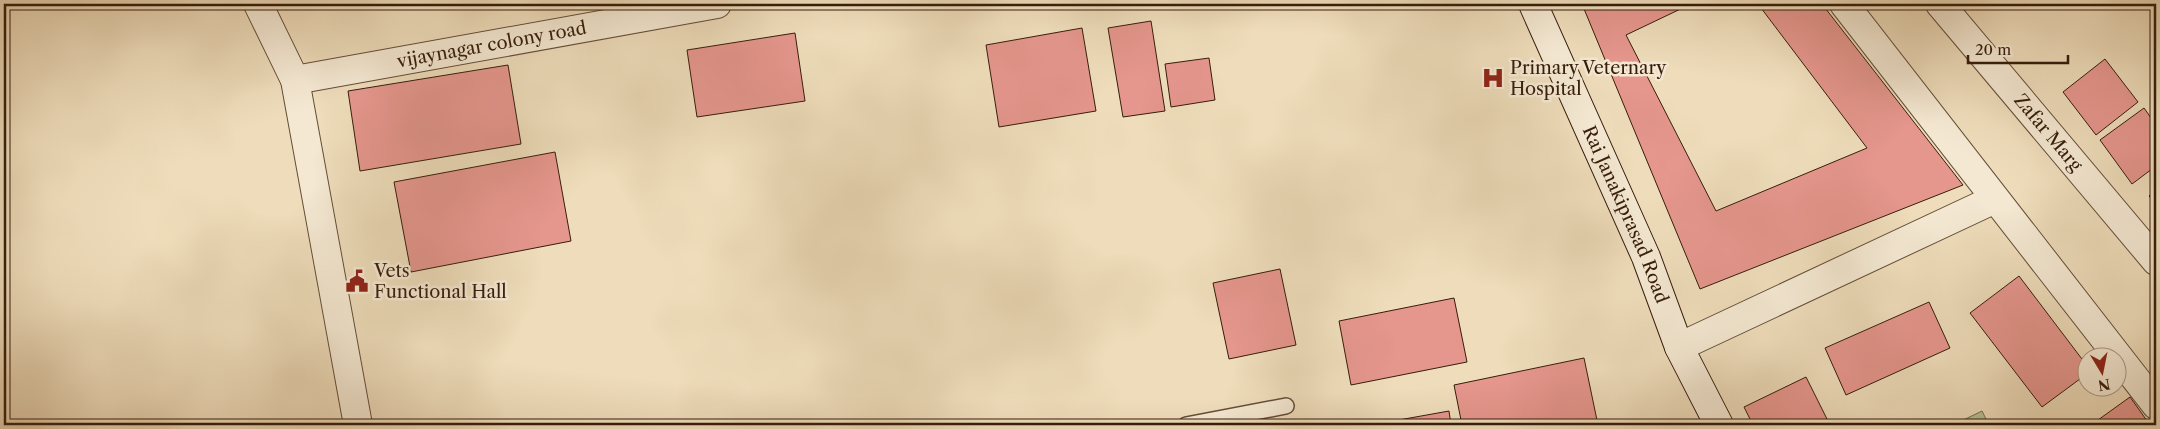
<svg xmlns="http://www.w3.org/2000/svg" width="2160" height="429" font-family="'Libre Caslon Text',serif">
	<rect width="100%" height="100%" fill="#eedcba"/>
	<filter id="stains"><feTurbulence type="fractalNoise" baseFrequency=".004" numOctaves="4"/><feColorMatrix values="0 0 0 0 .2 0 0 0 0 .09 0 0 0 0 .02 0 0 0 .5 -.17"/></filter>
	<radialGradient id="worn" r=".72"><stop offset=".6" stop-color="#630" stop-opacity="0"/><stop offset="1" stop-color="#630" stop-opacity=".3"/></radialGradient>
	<path fill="#b6c192" stroke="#766f4f" d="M 1982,411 L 1989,425 L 1953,425 Z"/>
	<g fill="#e5968d" stroke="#361d0c">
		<path d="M 1582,4 L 1691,4 L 1626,35 L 1716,211 L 1867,148 L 1758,4 L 1822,4 L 1963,185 L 1700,289 Z"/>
		<path d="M 1151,21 L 1165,111 L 1123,117 L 1108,28 Z"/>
		<path d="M 1082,28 L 1096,111 L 999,127 L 986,45 Z"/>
		<path d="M 795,33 L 805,101 L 697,117 L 687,50 Z"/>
		<path d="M 1209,58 L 1215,100 L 1171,107 L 1165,64 Z"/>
		<path d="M 2105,59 L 2138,102 L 2096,135 L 2063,92 Z"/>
		<path d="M 508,65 L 521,144 L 360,171 L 348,91 Z"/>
		<path d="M 2144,108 L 2156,125 L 2156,166 L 2132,184 L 2100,140 Z"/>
		<path d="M 555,152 L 571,241 L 411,272 L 394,182 Z"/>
		<path d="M 2156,190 L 2156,204 L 2149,196 Z"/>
		<path d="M 1280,269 L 1296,345 L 1229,359 L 1213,283 Z"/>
		<path d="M 2019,276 L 2088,367 L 2088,373 L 2042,407 L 1970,313 Z"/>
		<path d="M 1454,298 L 1467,362 L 1351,385 L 1339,321 Z"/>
		<path d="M 1929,302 L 1950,348 L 1846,395 L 1825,348 Z"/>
		<path d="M 1584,358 L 1598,425 L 1462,425 L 1454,385 Z"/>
		<path d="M 1806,377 L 1830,425 L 1753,425 L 1744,407 Z"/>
		<path d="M 2130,397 L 2150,425 L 2091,425 Z"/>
		<path d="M 1449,411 L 1451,425 L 1371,425 Z"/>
	</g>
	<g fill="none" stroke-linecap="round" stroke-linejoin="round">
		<defs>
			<path id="lane" d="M 1186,425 L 1286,406"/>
			<g id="street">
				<path d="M 258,4 L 295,80 L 358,425"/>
				<path d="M 1844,4 L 2156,405"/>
				<path id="s1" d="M 1940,4 L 2156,261"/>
				<path id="s2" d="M 295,80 L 717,4"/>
				<path d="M 1679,347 L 1995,199"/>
			</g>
			<g id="secondary">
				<path id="s3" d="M 1533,4 L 1646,257 L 1679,347 L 1719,425"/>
			</g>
		</defs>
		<use href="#lane" stroke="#644d38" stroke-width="18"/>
		<use href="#street" stroke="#644d38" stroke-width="30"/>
		<use href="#secondary" stroke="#361d0c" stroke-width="30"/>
		<use href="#lane" stroke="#f4e8d2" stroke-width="15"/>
		<use href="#street" stroke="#f4e8d2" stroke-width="28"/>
		<use href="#secondary" stroke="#f4e8d2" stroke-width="28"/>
	</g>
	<defs>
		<symbol id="hospital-bare" viewBox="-9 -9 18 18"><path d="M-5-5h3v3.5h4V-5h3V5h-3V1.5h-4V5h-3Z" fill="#8f2418" stroke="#f4e8d2" stroke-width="2.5" paint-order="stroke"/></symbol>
		<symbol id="civic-bare" viewBox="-9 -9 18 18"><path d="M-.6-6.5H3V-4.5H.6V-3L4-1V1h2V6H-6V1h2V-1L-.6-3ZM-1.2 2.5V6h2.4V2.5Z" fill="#8f2418" stroke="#f4e8d2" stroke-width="2.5" paint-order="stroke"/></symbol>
	</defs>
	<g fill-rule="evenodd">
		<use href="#hospital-bare" x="1477" y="62" width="32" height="32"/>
		<use href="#civic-bare" x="341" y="265" width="32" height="32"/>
	</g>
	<g text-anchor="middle" stroke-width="5" stroke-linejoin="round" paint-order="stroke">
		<g font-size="18" fill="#361d0c" stroke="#f4e8d2">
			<text dy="6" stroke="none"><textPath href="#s2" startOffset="200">vijaynagar colony road</textPath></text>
			<text dy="6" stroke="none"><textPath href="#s1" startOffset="168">Zafar Marg</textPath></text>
			<text dy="6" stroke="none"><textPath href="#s3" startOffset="230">Rai Janakiprasad Road</textPath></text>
		</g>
		<g font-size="18" fill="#361d0c" stroke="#f4e8d2" text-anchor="start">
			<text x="1510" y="74">Primary Veternary<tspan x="1510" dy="21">Hospital</tspan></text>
			<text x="374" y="277">Vets<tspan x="374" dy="21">Functional Hall</tspan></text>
		</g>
	</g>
	<rect width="2160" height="429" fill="none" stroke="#eedcba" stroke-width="20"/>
	<rect x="5" y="5" width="2150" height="419" fill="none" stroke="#361d0c" stroke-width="2.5"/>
	<rect x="10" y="10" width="2140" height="409" fill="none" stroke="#361d0c"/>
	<g transform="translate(2102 372) rotate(170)"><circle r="24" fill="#f4e8d2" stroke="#a89783"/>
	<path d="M0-4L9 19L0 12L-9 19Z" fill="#8f2418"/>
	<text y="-8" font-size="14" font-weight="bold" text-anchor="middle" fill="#361d0c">N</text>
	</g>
	<path d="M1968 55v8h100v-8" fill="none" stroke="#361d0c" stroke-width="2.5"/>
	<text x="1975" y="55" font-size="15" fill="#361d0c" stroke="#f4e8d2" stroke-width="4" paint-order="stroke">20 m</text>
	<rect width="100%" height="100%" filter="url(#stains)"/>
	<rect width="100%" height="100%" fill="url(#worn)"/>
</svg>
